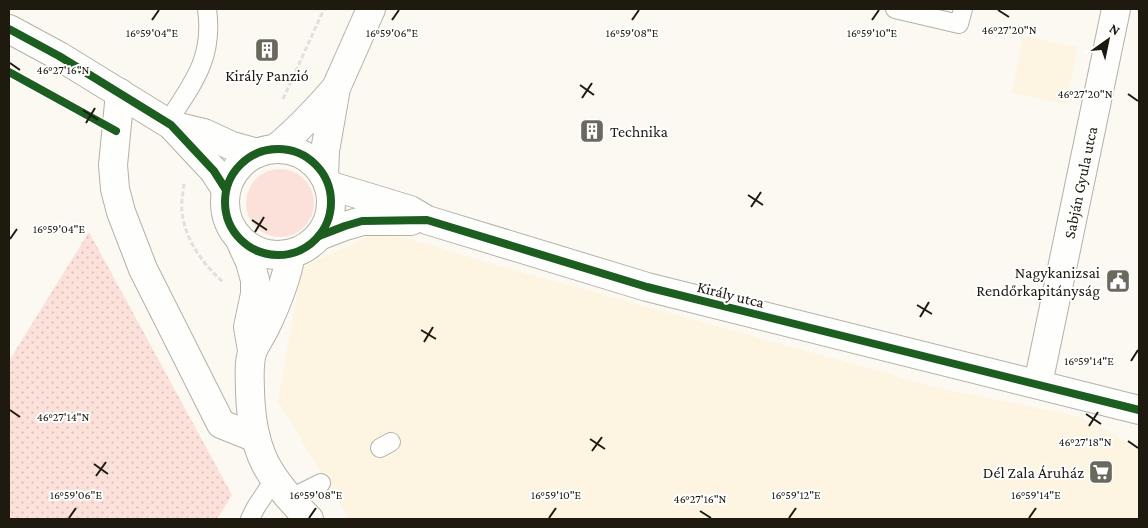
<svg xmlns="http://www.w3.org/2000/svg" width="1148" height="528" font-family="'Crimson Pro',serif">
	<defs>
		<pattern id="park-dots" width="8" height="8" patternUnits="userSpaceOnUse" patternTransform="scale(1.25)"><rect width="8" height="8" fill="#fce0da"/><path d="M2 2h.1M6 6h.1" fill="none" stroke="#d8c0ba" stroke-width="1.8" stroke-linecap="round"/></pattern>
	</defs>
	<rect width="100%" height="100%" fill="#fbf9f2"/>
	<g fill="#fdf5e1">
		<path d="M 1023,36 L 1078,47 L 1066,104 L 1012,93 Z"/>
		<path d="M 386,235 L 403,237 L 489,263 L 943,389 L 1077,416 L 1108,431 L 1139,450 L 1139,519 L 349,519 L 278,401 L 302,267 L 369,236 Z"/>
	</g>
	<circle fill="#fce0da" cx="280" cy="203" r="34"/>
	<path fill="url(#park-dots)" d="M 89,232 L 232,495 L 217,519 L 9,519 L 9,361 Z"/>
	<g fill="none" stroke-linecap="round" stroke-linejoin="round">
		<defs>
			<g id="service">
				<path d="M 895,9 L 959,24 L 963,9"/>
				<path d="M 167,123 C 193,83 214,58 207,9"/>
				<path d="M 380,448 L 391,442"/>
				<path d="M 289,499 L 321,483"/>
				<path d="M 250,519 L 256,507 L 274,480"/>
			</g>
			<g id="minor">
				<path d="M 120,93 L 113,165 L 115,189 L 121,212 L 143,269 L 221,424 L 256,438"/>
				<path d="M 275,149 C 297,131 316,111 335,89"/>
				<path d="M 324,176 L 325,151 L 336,88 L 371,9"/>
				<path id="s1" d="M 1038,384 L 1116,9"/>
			</g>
			<g id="tertiary">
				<path d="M 328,185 L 410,210 L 427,220 L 647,287 L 1139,410"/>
				<path d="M 319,236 L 345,226 L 362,221 L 411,221"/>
			</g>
			<g id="secondary">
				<path d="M 9,29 L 59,56 L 171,125 L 214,171 L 226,190"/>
				<path d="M 171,125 L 204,133 L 232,146 L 258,153"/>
				<circle cx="278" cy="202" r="53"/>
				<path d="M 239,238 L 250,262 L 255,280 L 255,294 L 248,327 L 252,350"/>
				<path d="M 291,254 C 287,277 276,305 266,326 C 262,334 257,342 253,350 C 248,362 250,379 250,392 C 252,453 268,477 309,519"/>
			</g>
		</defs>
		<use href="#service" stroke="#b4b1a9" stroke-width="20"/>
		<use href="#minor" stroke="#b4b1a9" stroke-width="30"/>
		<use href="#tertiary" stroke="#b4b1a9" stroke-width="30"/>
		<use href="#secondary" stroke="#b4b1a9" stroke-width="30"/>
		<g stroke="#e1e0dd" stroke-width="3" stroke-dasharray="5 2.5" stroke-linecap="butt">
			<path d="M 283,99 L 324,9"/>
			<path d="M 184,184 C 183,193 181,203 182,212 C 185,240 203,264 223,282"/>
		</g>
		<use href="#service" stroke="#fefefd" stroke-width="18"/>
		<use href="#minor" stroke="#fefefd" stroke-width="28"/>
		<use href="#tertiary" stroke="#fefefd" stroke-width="28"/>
		<use href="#secondary" stroke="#fefefd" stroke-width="28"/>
		<defs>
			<g id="cycleway">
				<path d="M 9,29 L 59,56 L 171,125 L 214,171 L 226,190"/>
				<path d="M 9,72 L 116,131"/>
				<circle cx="278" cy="202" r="53"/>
				<path d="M 319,236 L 345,226 L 362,221 L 427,220 L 647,287 L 1139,410"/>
			</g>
		</defs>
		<use href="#cycleway" stroke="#fff" stroke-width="11"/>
		<use href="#cycleway" stroke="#1b5e20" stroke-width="8"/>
	</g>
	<path fill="none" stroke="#1e1a0f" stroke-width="2" d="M 998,10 L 1009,17M 152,20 L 159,10M 392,20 L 399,10M 632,20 L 639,10M 872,20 L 879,10M 10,63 L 20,70M 580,85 L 594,95M 1128,94 L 1138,101M 582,98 L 592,83M 83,110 L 98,120M 86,123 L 95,108M 748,195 L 763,205M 751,207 L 761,192M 252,220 L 267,230M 255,232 L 264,217M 10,239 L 17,229M 917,305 L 932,314M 920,317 L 929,302M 421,330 L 436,339M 424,342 L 433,327M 1131,361 L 1138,350M 10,410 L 20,417M 1086,414 L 1101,424M 1089,426 L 1098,412M 590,439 L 605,449M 1128,441 L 1138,448M 592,451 L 602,437M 94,464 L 108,474M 96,476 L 106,462M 700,511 L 711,518M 69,518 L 76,508M 309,518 L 316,508M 549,518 L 556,508M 789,518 L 796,508M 1029,518 L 1036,508"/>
	<defs>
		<symbol id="building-square" viewBox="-11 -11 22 22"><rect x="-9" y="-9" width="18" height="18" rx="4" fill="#6b685e" stroke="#fff"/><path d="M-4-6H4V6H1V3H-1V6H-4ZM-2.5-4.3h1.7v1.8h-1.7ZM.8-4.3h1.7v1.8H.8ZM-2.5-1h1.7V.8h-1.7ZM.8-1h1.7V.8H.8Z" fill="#fff"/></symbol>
		<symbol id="civic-square" viewBox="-11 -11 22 22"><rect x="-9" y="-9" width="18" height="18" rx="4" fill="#6b685e" stroke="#fff"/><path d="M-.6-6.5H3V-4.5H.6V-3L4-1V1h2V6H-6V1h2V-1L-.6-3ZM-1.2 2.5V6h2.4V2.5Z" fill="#fff"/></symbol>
		<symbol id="supermarket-square" viewBox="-11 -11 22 22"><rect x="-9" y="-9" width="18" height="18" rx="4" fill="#6b685e" stroke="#fff"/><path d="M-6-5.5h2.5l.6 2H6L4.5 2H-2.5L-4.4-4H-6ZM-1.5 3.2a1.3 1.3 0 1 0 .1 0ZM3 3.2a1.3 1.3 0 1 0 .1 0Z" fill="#fff"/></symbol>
	</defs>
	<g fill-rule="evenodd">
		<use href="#building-square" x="253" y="36" width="28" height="28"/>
		<use href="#building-square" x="578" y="117" width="28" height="28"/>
		<use href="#civic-square" x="1104" y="267" width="28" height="28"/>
		<use href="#supermarket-square" x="1087" y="458" width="28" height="28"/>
	</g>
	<g text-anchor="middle" stroke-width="4" stroke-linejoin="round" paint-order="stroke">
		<g font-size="16" fill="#1e1a0f" stroke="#fff" text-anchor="end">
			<text x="267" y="81" text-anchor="middle">Király Panzió</text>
			<text x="610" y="137" text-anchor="start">Technika</text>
			<text x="1100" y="278">Nagykanizsai<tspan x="1100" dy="18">Rendőrkapitányság</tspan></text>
			<text x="1084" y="478">Dél Zala Áruház</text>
		</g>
		<g font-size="16" fill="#1e1a0f" stroke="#fff">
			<text dy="6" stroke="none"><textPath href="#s1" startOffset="206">Sabján Gyula utca</textPath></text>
			<text transform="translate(731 294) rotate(14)" y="6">Király utca</text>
		</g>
	</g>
	<g font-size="12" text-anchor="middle" fill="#1e1a0f" stroke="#fff" stroke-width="4" stroke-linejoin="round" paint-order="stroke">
		<text x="1009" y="34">46°27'20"N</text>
		<text x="152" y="37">16°59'04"E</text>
		<text x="392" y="37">16°59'06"E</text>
		<text x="632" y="37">16°59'08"E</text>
		<text x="872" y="37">16°59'10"E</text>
		<text x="63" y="74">46°27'16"N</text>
		<text x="1085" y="98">46°27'20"N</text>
		<text x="59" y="233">16°59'04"E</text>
		<text x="1089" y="365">16°59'14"E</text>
		<text x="63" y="421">46°27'14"N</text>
		<text x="1085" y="446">46°27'18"N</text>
		<text x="76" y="499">16°59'06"E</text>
		<text x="316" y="499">16°59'08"E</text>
		<text x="556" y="499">16°59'10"E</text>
		<text x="796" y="499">16°59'12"E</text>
		<text x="1036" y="499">16°59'14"E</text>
		<text x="700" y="503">46°27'16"N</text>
	</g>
	<rect width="1148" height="528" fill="none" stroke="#1e1a0f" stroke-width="20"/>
	<g transform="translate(1108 40) rotate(33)" stroke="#ffffff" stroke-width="4" paint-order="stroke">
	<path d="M0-4L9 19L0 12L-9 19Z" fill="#1e1a0f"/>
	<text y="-8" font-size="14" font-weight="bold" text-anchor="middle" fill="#1e1a0f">N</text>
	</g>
</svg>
